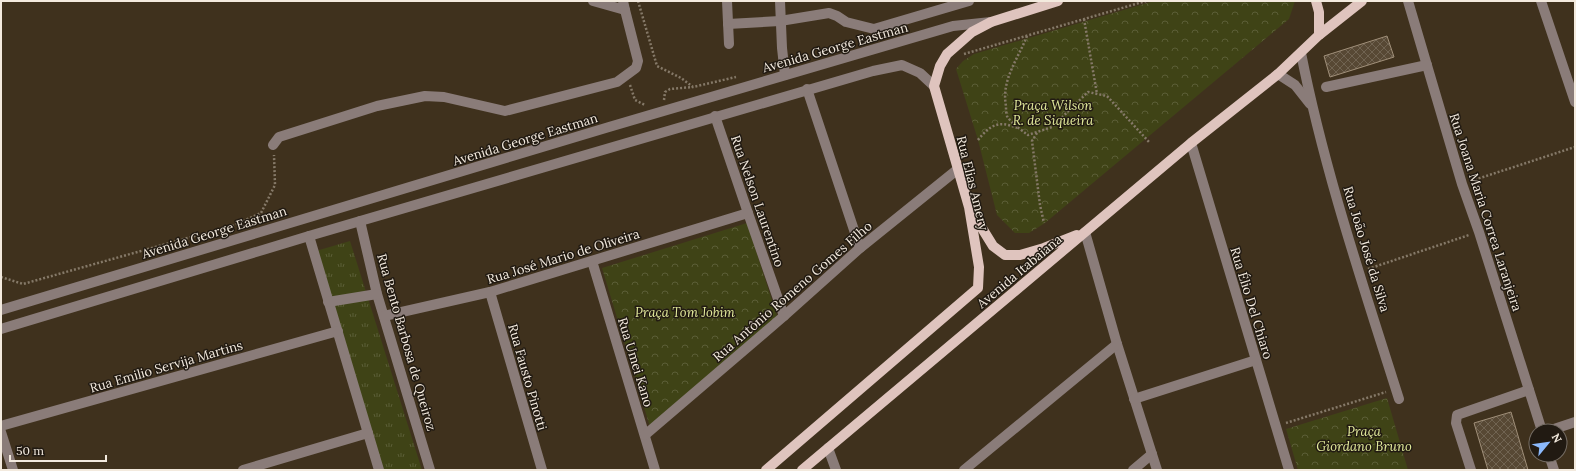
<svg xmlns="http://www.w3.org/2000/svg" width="1576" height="471" font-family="Lora,serif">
	<defs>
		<pattern id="grass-tufts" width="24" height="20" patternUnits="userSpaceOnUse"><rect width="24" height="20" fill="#3f4316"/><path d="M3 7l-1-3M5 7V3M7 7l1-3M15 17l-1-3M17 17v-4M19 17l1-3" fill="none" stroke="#5b5e37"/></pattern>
		<pattern id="park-crowns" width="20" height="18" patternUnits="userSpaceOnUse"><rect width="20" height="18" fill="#3f4316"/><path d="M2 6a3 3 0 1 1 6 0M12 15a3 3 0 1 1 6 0" fill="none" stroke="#5b5e37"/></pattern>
		<pattern id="building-cross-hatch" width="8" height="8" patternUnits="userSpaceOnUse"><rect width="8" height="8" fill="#574834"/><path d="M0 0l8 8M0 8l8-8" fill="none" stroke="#706351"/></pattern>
	</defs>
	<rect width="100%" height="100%" fill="#3f311d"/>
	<path fill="url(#grass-tufts)" d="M 350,241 L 422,470 L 383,470 L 316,251 Z"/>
	<g fill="url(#park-crowns)">
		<path d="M 1154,1 L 1295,1 L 1289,19 L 1045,223 L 1029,233 L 1015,233 L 997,215 L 978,140 L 956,69 L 963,61 L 974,54 Z"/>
		<path d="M 747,223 L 778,319 L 650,427 L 602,268 Z"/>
		<path d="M 1387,398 L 1408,470 L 1298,470 L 1286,429 Z"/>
	</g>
	<g fill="url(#building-cross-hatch)" stroke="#a08f79">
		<path d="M 1387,36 L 1394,57 L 1330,77 L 1324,56 Z"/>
		<path d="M 1511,412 L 1528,470 L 1488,470 L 1474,423 Z"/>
	</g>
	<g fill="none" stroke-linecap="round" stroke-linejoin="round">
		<g stroke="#857968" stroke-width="2.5" stroke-dasharray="2 2" stroke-linecap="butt">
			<path d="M 638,1 L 657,66 L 681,78 L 693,87 L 736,77"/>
			<path d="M 1084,19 L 1097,94"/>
			<path d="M 1027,36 C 1018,59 1001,80 1006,106 C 1006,109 1006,113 1007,116 C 1011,123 1021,130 1028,135 L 1052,127 L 1088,92 L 1107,96 L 1149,142"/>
			<path d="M 964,54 L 1146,1"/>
			<path d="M 630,85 L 635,100 L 645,105"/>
			<path d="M 664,100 L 665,92 L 670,89 L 693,87"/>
			<path d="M 1037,133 L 1032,141 L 1040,205 L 1044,223"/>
			<path d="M 978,140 C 990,125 999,120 1017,128"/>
			<path d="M 1471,181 L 1575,147"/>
			<path d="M 1368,269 L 1469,235"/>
			<path d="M 1,277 L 23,284 L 191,237 L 230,227 L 261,213 L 275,185 L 274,155"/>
			<path d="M 1286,423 L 1386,392"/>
		</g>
		<g stroke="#8a7c79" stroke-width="10">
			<path d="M 593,1 L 625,10 L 623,1"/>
			<path d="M 727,1 L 729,44"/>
			<path d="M 780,1 L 782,48 L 785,75"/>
			<path d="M 1408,1 L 1462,184 L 1479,232 L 1542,431"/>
			<path d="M 1541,1 L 1575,102"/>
			<path d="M 728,24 L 780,21 L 829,13 L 837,16 L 846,22 L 874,29 L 969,1"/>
			<path d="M 1301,53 C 1324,170 1363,285 1399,399"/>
			<path d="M 1278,74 L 1295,85 L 1310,104"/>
			<path d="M 1326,87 L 1427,65"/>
			<path d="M 807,89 L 860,248"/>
			<path d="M 715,116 L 748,213 L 784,316"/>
			<path d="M 1191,143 L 1289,470"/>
			<path d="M 273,145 L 279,137 L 377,106 L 425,96 L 444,97 L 505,111 L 617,82 L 636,68 L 638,61 L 625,10"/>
			<path d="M 360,221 L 377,294 L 430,470"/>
			<path d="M 1085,232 L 1117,344 L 1157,470"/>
			<path d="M 309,236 L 379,470"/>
			<path d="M 592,261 L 655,470"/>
			<path d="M 490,292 L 542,470"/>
			<path d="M 328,302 L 377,294"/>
			<path d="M 1,310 L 609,127 L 953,26 L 991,22"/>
			<path d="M 384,316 L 490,292 L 748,213"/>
			<path d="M 1,329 L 309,236 L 873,71 L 902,65 L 920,73 L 934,86"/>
			<path d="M 1134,399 L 1256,360"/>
			<path d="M 1,426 L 338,331"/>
			<path d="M 1548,431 L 1575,422"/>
			<path d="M 1,432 L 13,470"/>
			<path d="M 645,435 L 784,316 L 860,248 L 958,169"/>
			<path d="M 828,448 L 836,470"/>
			<path d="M 1549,455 L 1554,470"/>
			<path d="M 243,470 L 368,433"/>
			<path d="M 964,470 L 1117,344"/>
			<path d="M 1133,470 L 1152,454"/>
			<path d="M 1471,470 L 1456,423 L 1457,415 L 1529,390"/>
		</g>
		<g stroke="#dfc4be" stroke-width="10">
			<path d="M 1316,1 L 1319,12 L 1319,35"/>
			<path d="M 972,212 L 993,246 L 1005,255 L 1020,255 L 1044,248 L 1077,235"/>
			<path d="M 766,470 L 978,288 L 979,267 L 969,207 L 934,86 L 940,66 L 947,54 L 972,32 L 991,22 L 1058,1"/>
			<path d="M 802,470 L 1191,143 L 1278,74 L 1319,35 L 1362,1"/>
		</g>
	</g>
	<g text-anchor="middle" stroke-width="3" stroke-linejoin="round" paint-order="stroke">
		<g font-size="13" fill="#f3eade" stroke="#211a12">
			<text transform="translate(835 47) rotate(-16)" y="5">Avenida George Eastman</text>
			<text transform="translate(525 139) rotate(-17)" y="5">Avenida George Eastman</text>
			<text transform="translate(973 183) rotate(76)" y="5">Rua Elias Amery</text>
			<text transform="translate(758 201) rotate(71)" y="5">Rua Nelson Laurentino</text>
			<text transform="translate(1486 212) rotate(72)" y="5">Rua Joana Maria Correa Laranjeira</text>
			<text transform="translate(214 232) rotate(-17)" y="5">Avenida George Eastman</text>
			<text transform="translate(1367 249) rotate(73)" y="5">Rua João José da Silva</text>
			<text transform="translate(563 256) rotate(-17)" y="5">Rua José Mario de Oliveira</text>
			<text transform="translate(1019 271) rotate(-40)" y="5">Avenida Itabaiana</text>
			<text transform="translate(792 291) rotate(-41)" y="5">Rua Antônio Romeno Gomes Filho</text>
			<text transform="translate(1252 303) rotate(73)" y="5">Rua Élio Del Chiaro</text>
			<text transform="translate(407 342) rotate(74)" y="5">Rua Bento Barbosa de Queiroz</text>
			<text transform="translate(636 362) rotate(73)" y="5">Rua Umei Kano</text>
			<text transform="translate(166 366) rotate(-16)" y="5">Rua Emilio Servija Martins</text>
			<text transform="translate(528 377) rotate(74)" y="5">Rua Fausto Pinotti</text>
		</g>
		<g font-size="13" font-style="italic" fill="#e2ea9b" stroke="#211a12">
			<text x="1053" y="110">Praça Wilson<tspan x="1053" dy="15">R. de Siqueira</tspan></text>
			<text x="685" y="317">Praça Tom Jobim</text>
			<text x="1364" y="436">Praça<tspan x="1364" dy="15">Giordano Bruno</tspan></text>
		</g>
	</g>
	<rect width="1576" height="471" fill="none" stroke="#f3eade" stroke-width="4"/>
	<g transform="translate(1548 443) rotate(61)"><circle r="19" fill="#211a12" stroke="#756d64"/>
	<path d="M0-3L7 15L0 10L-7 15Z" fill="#8bb9fc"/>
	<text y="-6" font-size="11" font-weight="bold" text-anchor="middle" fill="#f3eade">N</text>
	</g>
	<path d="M10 455v6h96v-6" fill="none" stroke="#f3eade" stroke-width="2"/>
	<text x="16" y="455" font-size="12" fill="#f3eade" stroke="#211a12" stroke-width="3" paint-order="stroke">50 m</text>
</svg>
